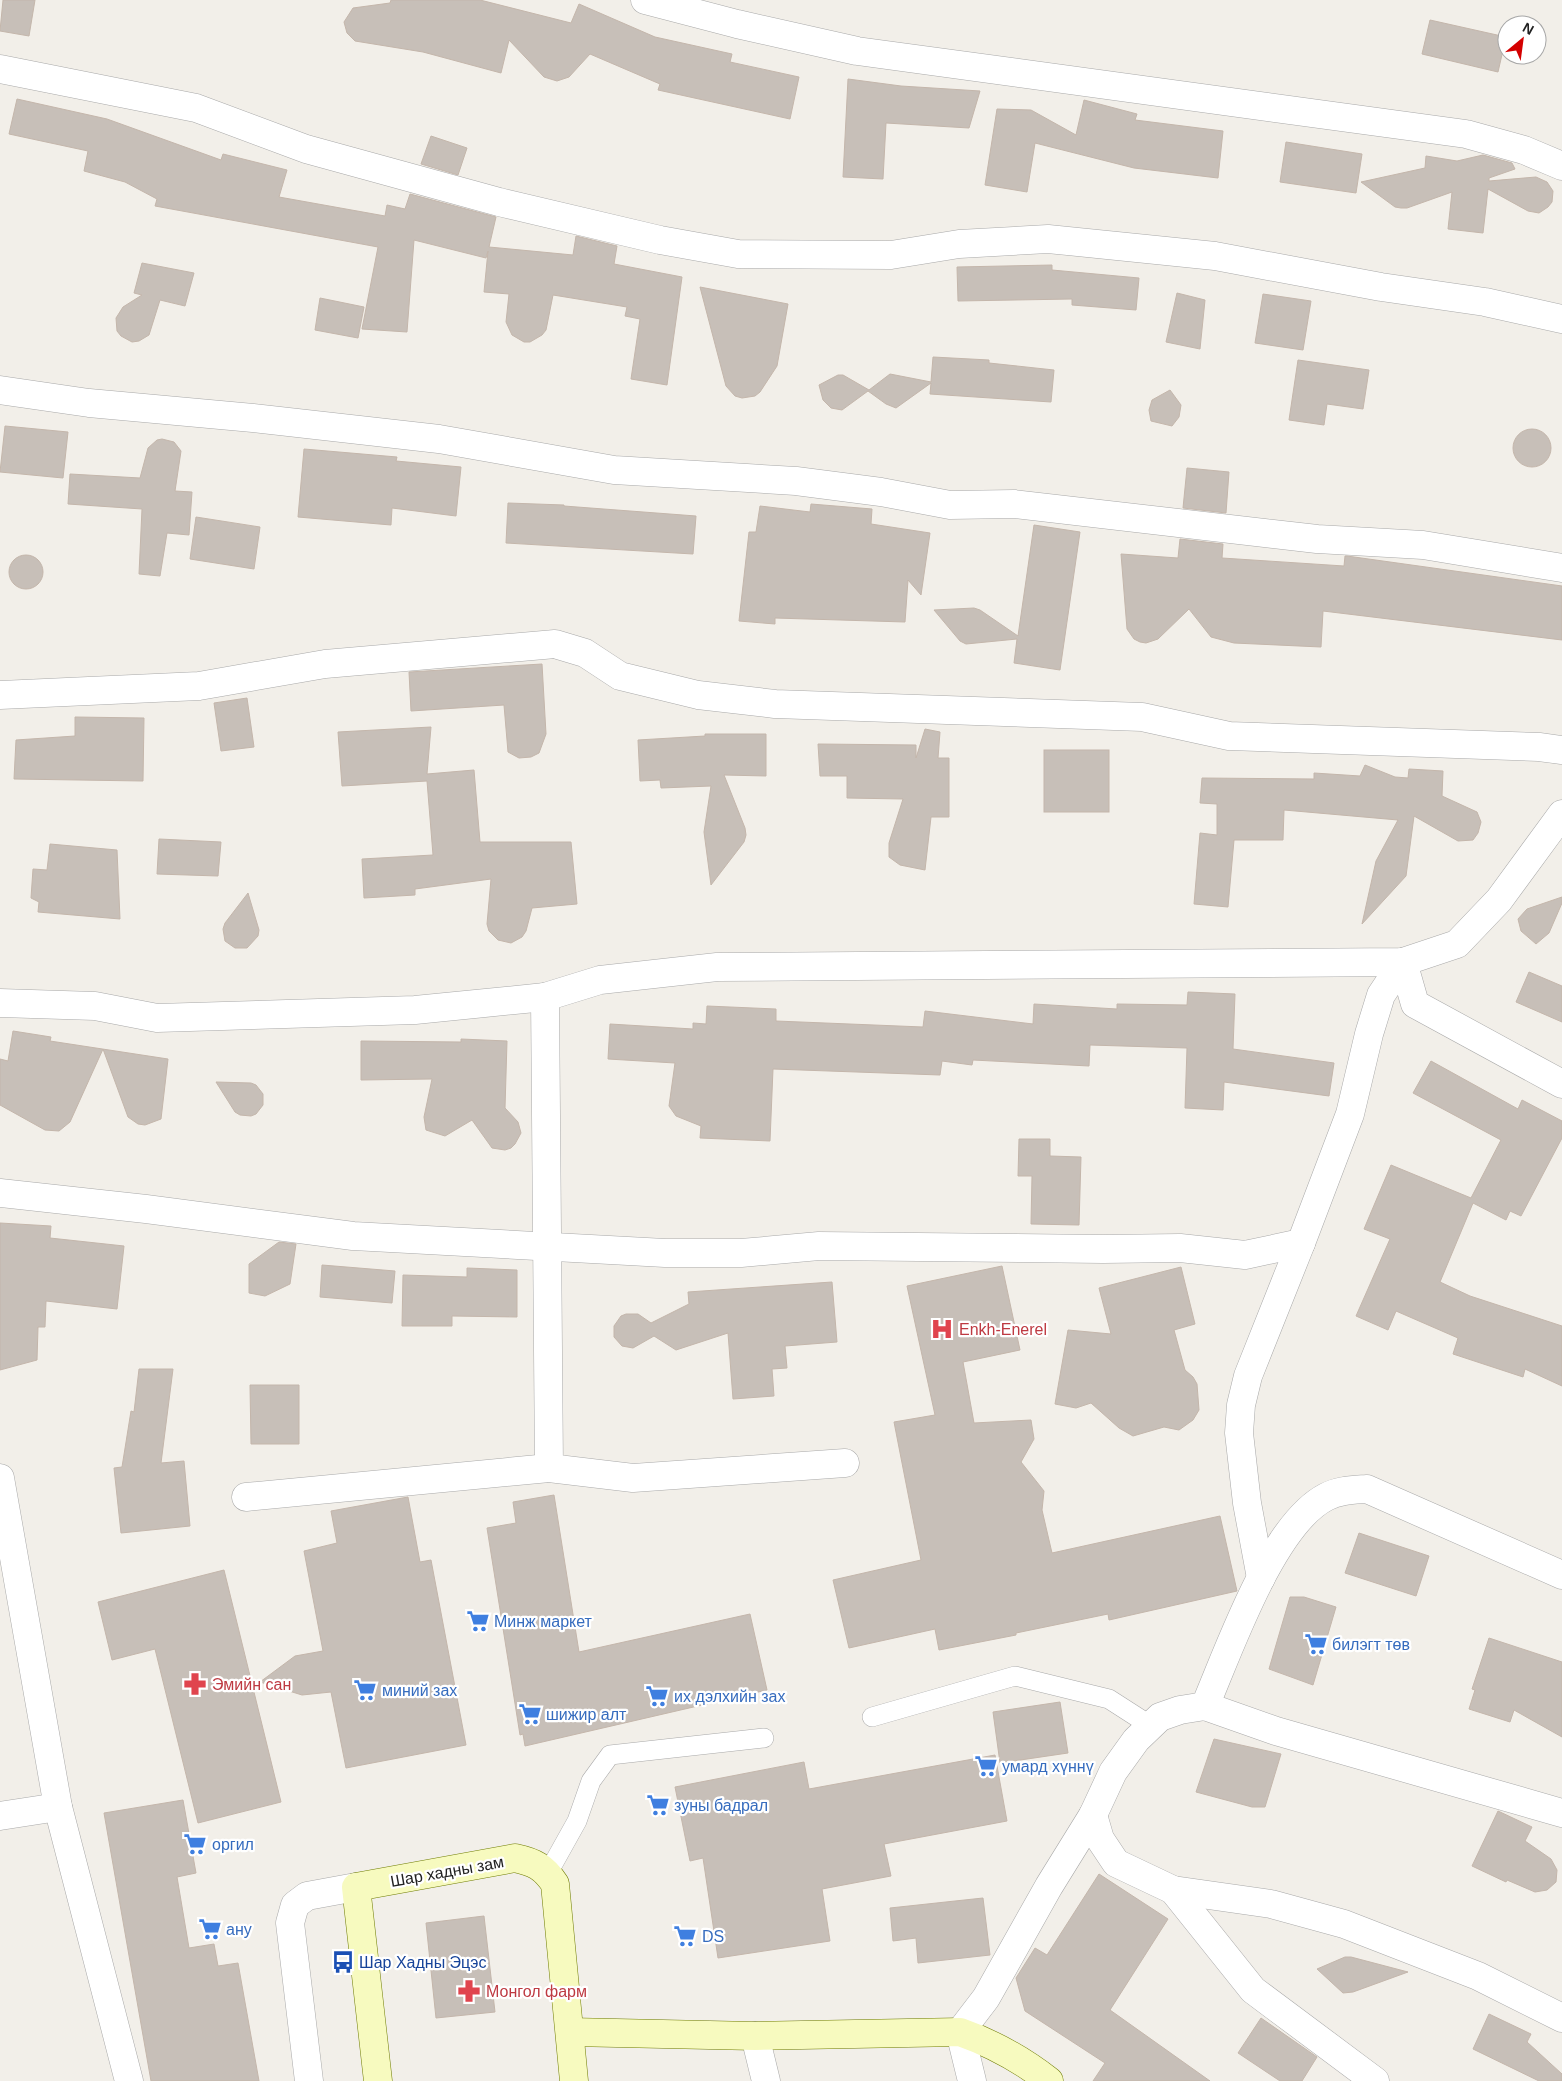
<svg xmlns="http://www.w3.org/2000/svg" width="1562" height="2081" font-family="Helvetica,sans-serif">
	<rect width="100%" height="100%" fill="#f2efe9"/>
	<g fill="#c7bfb8" stroke="#c4b6ab">
		<path d="M 3,0 L 35,0 L 29,36 L 0,31 Z"/>
		<path d="M 391,0 L 480,0 L 571,23 L 579,4 L 655,37 L 732,54 L 730,62 L 799,77 L 790,119 L 658,90 L 660,84 L 590,54 L 569,77 L 557,81 L 544,77 L 509,40 L 501,73 L 423,52 L 355,41 L 347,33 L 344,22 L 353,8 L 390,3 Z"/>
		<path d="M 1430,20 L 1506,37 L 1498,72 L 1422,54 Z"/>
		<path d="M 848,79 L 901,86 L 980,91 L 969,128 L 886,123 L 883,179 L 843,177 Z"/>
		<path d="M 17,99 L 107,119 L 221,160 L 223,154 L 287,170 L 279,197 L 385,216 L 387,205 L 405,209 L 410,194 L 496,217 L 489,247 L 573,255 L 576,236 L 617,246 L 614,264 L 682,277 L 667,385 L 631,379 L 640,319 L 625,316 L 627,307 L 553,295 L 546,330 L 542,335 L 530,342 L 524,342 L 512,335 L 506,322 L 509,294 L 484,292 L 488,251 L 486,258 L 414,240 L 407,332 L 362,329 L 378,247 L 155,206 L 157,199 L 125,182 L 84,171 L 88,151 L 9,134 Z"/>
		<path d="M 1084,100 L 1137,114 L 1135,120 L 1223,131 L 1218,178 L 1134,168 L 1035,143 L 1027,192 L 985,185 L 997,109 L 1031,110 L 1076,135 Z"/>
		<path d="M 431,136 L 467,148 L 458,175 L 421,164 Z"/>
		<path d="M 1286,142 L 1362,154 L 1356,193 L 1280,182 Z"/>
		<path d="M 1483,155 L 1512,163 L 1515,169 L 1489,178 L 1489,181 L 1536,177 L 1547,182 L 1553,191 L 1552,202 L 1548,207 L 1539,213 L 1528,211 L 1488,189 L 1483,233 L 1448,229 L 1452,192 L 1407,208 L 1401,208 L 1395,207 L 1361,182 L 1425,168 L 1426,156 L 1457,161 Z"/>
		<path d="M 142,263 L 194,273 L 185,306 L 160,300 L 149,335 L 139,341 L 132,342 L 121,336 L 117,331 L 116,318 L 123,307 L 142,295 L 134,293 Z"/>
		<path d="M 1052,265 L 1052,270 L 1139,278 L 1136,310 L 1072,305 L 1072,299 L 958,301 L 957,267 Z"/>
		<path d="M 700,287 L 788,304 L 777,366 L 760,392 L 755,396 L 742,398 L 735,396 L 726,386 Z"/>
		<path d="M 1177,293 L 1205,300 L 1200,349 L 1166,342 Z"/>
		<path d="M 1263,294 L 1311,301 L 1303,350 L 1255,343 Z"/>
		<path d="M 320,298 L 364,307 L 358,338 L 315,330 Z"/>
		<path d="M 933,357 L 989,360 L 989,363 L 1054,370 L 1051,402 L 930,394 L 931,383 L 896,408 L 886,404 L 868,391 L 842,410 L 831,408 L 823,400 L 819,385 L 838,375 L 843,375 L 869,390 L 890,374 L 931,382 Z"/>
		<path d="M 1298,360 L 1369,370 L 1363,409 L 1327,404 L 1324,425 L 1289,420 Z"/>
		<path d="M 1170,390 L 1181,405 L 1179,417 L 1172,426 L 1151,421 L 1149,410 L 1152,400 Z"/>
		<path d="M 5,426 L 68,432 L 63,478 L 0,472 Z"/>
		<circle cx="1532" cy="448" r="19"/>
		<path d="M 162,439 L 174,442 L 181,451 L 175,491 L 192,492 L 189,535 L 167,533 L 160,576 L 139,574 L 142,509 L 68,504 L 70,474 L 140,478 L 148,448 L 157,440 Z"/>
		<path d="M 304,449 L 397,457 L 396,461 L 461,467 L 456,516 L 392,508 L 391,525 L 298,517 Z"/>
		<path d="M 1187,468 L 1229,472 L 1226,513 L 1183,508 Z"/>
		<path d="M 508,503 L 564,505 L 564,506 L 696,516 L 693,554 L 506,543 Z"/>
		<path d="M 811,504 L 872,509 L 871,524 L 930,533 L 921,595 L 908,580 L 905,622 L 775,618 L 775,624 L 739,621 L 749,532 L 756,532 L 760,506 L 810,512 Z"/>
		<path d="M 196,517 L 260,527 L 254,569 L 190,559 Z"/>
		<path d="M 1034,525 L 1080,532 L 1060,670 L 1014,663 L 1017,639 L 966,644 L 960,641 L 934,610 L 974,608 L 980,610 L 1018,636 Z"/>
		<path d="M 1180,539 L 1223,544 L 1222,558 L 1344,566 L 1345,556 L 1347,556 L 1562,586 L 1562,640 L 1323,611 L 1321,647 L 1234,643 L 1211,637 L 1189,609 L 1158,639 L 1146,643 L 1140,642 L 1134,639 L 1127,629 L 1121,554 L 1178,558 Z"/>
		<circle cx="26" cy="572" r="17"/>
		<path d="M 542,664 L 546,734 L 539,753 L 531,757 L 519,758 L 508,752 L 504,705 L 411,711 L 409,672 Z"/>
		<path d="M 247,698 L 254,747 L 221,751 L 214,703 Z"/>
		<path d="M 75,717 L 144,718 L 143,781 L 14,779 L 16,740 L 75,736 Z"/>
		<path d="M 431,727 L 427,774 L 474,770 L 480,842 L 571,842 L 577,904 L 532,908 L 526,931 L 522,937 L 511,943 L 498,940 L 489,931 L 487,924 L 491,879 L 415,889 L 415,895 L 364,898 L 362,859 L 433,855 L 427,781 L 342,786 L 338,732 Z"/>
		<path d="M 925,729 L 940,732 L 938,758 L 949,758 L 949,817 L 931,817 L 925,870 L 900,865 L 889,857 L 889,843 L 903,799 L 847,798 L 847,776 L 820,776 L 818,744 L 916,745 L 916,758 Z"/>
		<path d="M 705,734 L 766,734 L 766,776 L 724,775 L 745,828 L 746,835 L 744,842 L 711,885 L 704,832 L 711,786 L 661,788 L 660,780 L 640,781 L 638,740 L 705,736 Z"/>
		<rect x="1044" y="750" width="65" height="62"/>
		<path d="M 1365,765 L 1395,777 L 1408,778 L 1409,769 L 1443,771 L 1442,796 L 1477,812 L 1481,822 L 1478,833 L 1473,840 L 1458,841 L 1414,816 L 1406,876 L 1362,924 L 1376,861 L 1398,820 L 1284,810 L 1283,840 L 1234,840 L 1228,907 L 1194,904 L 1200,833 L 1217,835 L 1217,804 L 1200,803 L 1202,778 L 1314,779 L 1314,773 L 1360,776 Z"/>
		<path d="M 159,839 L 221,842 L 218,876 L 157,874 Z"/>
		<path d="M 50,844 L 117,850 L 120,919 L 38,912 L 39,902 L 31,898 L 33,869 L 47,870 Z"/>
		<path d="M 248,893 L 259,930 L 258,936 L 247,948 L 235,948 L 225,941 L 223,929 L 225,923 Z"/>
		<path d="M 1562,897 L 1562,903 L 1549,933 L 1536,944 L 1521,931 L 1518,919 L 1527,909 Z"/>
		<path d="M 1529,972 L 1562,986 L 1562,1022 L 1516,1002 Z"/>
		<path d="M 1188,992 L 1235,994 L 1233,1049 L 1334,1063 L 1329,1096 L 1224,1082 L 1223,1110 L 1185,1108 L 1187,1048 L 1090,1045 L 1089,1066 L 973,1060 L 972,1065 L 942,1061 L 940,1075 L 773,1069 L 770,1141 L 700,1138 L 701,1126 L 676,1116 L 669,1106 L 675,1063 L 608,1059 L 610,1024 L 693,1029 L 693,1023 L 706,1024 L 707,1006 L 776,1009 L 776,1021 L 923,1027 L 925,1011 L 1033,1024 L 1034,1004 L 1117,1009 L 1117,1004 L 1187,1005 Z"/>
		<path d="M 13,1031 L 51,1037 L 50,1041 L 168,1059 L 161,1119 L 145,1125 L 138,1124 L 128,1117 L 103,1049 L 70,1122 L 59,1131 L 45,1130 L 0,1105 L 0,1059 L 8,1061 Z"/>
		<path d="M 461,1039 L 507,1041 L 505,1108 L 518,1122 L 521,1133 L 515,1144 L 511,1148 L 505,1150 L 492,1148 L 472,1120 L 445,1136 L 426,1130 L 424,1117 L 432,1079 L 361,1080 L 361,1041 L 461,1042 Z"/>
		<path d="M 1431,1061 L 1518,1109 L 1522,1100 L 1562,1121 L 1562,1138 L 1521,1216 L 1510,1211 L 1506,1220 L 1473,1203 L 1440,1282 L 1470,1296 L 1562,1326 L 1562,1386 L 1525,1369 L 1523,1377 L 1453,1354 L 1458,1338 L 1396,1311 L 1388,1330 L 1356,1316 L 1390,1239 L 1364,1229 L 1391,1165 L 1471,1198 L 1501,1140 L 1413,1093 Z"/>
		<path d="M 216,1082 L 251,1083 L 256,1085 L 263,1094 L 263,1105 L 256,1114 L 251,1116 L 240,1115 L 235,1112 Z"/>
		<path d="M 1019,1139 L 1050,1139 L 1050,1156 L 1081,1157 L 1079,1225 L 1031,1224 L 1032,1176 L 1018,1176 Z"/>
		<path d="M 0,1223 L 51,1226 L 50,1238 L 124,1246 L 117,1309 L 46,1301 L 45,1327 L 38,1327 L 37,1360 L 0,1370 Z"/>
		<path d="M 279,1242 L 296,1244 L 290,1284 L 265,1296 L 249,1293 L 249,1264 Z"/>
		<path d="M 322,1265 L 395,1271 L 392,1303 L 320,1297 Z"/>
		<path d="M 1002,1266 L 1020,1350 L 963,1362 L 974,1423 L 1031,1420 L 1034,1439 L 1021,1462 L 1044,1491 L 1042,1510 L 1052,1553 L 1220,1516 L 1237,1591 L 1109,1620 L 1108,1614 L 1016,1633 L 1016,1635 L 939,1650 L 935,1629 L 849,1648 L 833,1580 L 921,1560 L 894,1422 L 935,1415 L 907,1286 Z"/>
		<path d="M 1181,1267 L 1195,1324 L 1174,1330 L 1185,1370 L 1193,1377 L 1197,1384 L 1199,1410 L 1193,1420 L 1179,1430 L 1164,1427 L 1133,1436 L 1119,1428 L 1091,1403 L 1076,1408 L 1055,1404 L 1068,1330 L 1111,1334 L 1099,1288 Z"/>
		<path d="M 467,1268 L 517,1270 L 517,1317 L 452,1316 L 452,1326 L 402,1326 L 403,1275 L 467,1277 Z"/>
		<path d="M 832,1282 L 837,1342 L 785,1346 L 787,1368 L 772,1369 L 774,1396 L 733,1399 L 728,1333 L 676,1350 L 654,1336 L 633,1348 L 622,1346 L 614,1337 L 614,1326 L 621,1316 L 626,1314 L 638,1314 L 651,1323 L 689,1304 L 688,1292 Z"/>
		<path d="M 139,1369 L 173,1369 L 161,1463 L 184,1461 L 190,1526 L 121,1533 L 114,1468 L 122,1467 L 131,1411 L 134,1412 Z"/>
		<path d="M 250,1385 L 299,1385 L 299,1444 L 251,1444 Z"/>
		<path d="M 554,1495 L 579,1652 L 750,1614 L 767,1690 L 525,1746 L 523,1734 L 520,1735 L 487,1528 L 516,1523 L 513,1502 Z"/>
		<path d="M 408,1497 L 420,1562 L 431,1560 L 466,1745 L 346,1768 L 331,1692 L 302,1695 L 260,1682 L 295,1656 L 323,1651 L 304,1551 L 337,1543 L 331,1511 Z"/>
		<path d="M 1359,1533 L 1429,1556 L 1416,1596 L 1345,1573 Z"/>
		<path d="M 224,1570 L 281,1802 L 198,1823 L 155,1649 L 112,1660 L 98,1602 Z"/>
		<path d="M 1290,1597 L 1304,1597 L 1336,1607 L 1313,1685 L 1269,1669 Z"/>
		<path d="M 1489,1638 L 1562,1662 L 1562,1737 L 1514,1710 L 1510,1722 L 1469,1709 L 1475,1690 L 1472,1689 Z"/>
		<path d="M 1060,1702 L 1068,1753 L 1000,1763 L 993,1712 Z"/>
		<path d="M 1214,1739 L 1281,1754 L 1265,1807 L 1252,1807 L 1196,1792 Z"/>
		<path d="M 995,1755 L 1007,1821 L 884,1844 L 891,1876 L 822,1889 L 830,1941 L 718,1958 L 703,1858 L 690,1861 L 675,1787 L 804,1762 L 809,1789 Z"/>
		<path d="M 183,1800 L 196,1873 L 177,1877 L 189,1948 L 214,1944 L 218,1966 L 238,1963 L 259,2081 L 151,2081 L 104,1813 Z"/>
		<path d="M 1498,1811 L 1532,1827 L 1525,1841 L 1551,1859 L 1557,1870 L 1556,1882 L 1547,1890 L 1535,1892 L 1507,1880 L 1506,1882 L 1472,1866 Z"/>
		<path d="M 1099,1874 L 1168,1919 L 1110,2010 L 1210,2081 L 1093,2081 L 1105,2063 L 1025,2011 L 1016,1978 L 1035,1948 L 1047,1955 Z"/>
		<path d="M 983,1898 L 990,1955 L 918,1963 L 916,1938 L 893,1941 L 890,1908 Z"/>
		<path d="M 484,1916 L 495,2012 L 436,2018 L 426,1923 Z"/>
		<path d="M 1345,1957 L 1351,1957 L 1408,1972 L 1353,1992 L 1343,1993 L 1317,1969 Z"/>
		<path d="M 1489,2014 L 1531,2034 L 1527,2042 L 1562,2074 L 1562,2081 L 1539,2081 L 1473,2049 Z"/>
		<path d="M 1261,2018 L 1317,2057 L 1302,2081 L 1280,2081 L 1238,2053 Z"/>
	</g>
	<g fill="none" stroke-linecap="round" stroke-linejoin="round">
		<defs>
			<g id="lane">
				<path d="M 872,1717 L 1015,1676 L 1109,1699 L 1151,1726"/>
				<path d="M 548,1873 L 577,1821 L 591,1781 L 610,1755 L 764,1738"/>
			</g>
			<g id="street">
				<path d="M 645,0 L 737,24 L 857,51 L 1466,134 L 1524,150 L 1562,166"/>
				<path d="M 0,69 L 196,108 L 306,149 L 499,202 L 660,240 L 738,254 L 891,255 L 959,244 L 1048,239 L 1215,256 L 1381,287 L 1485,302 L 1562,319"/>
				<path d="M 0,390 L 89,403 L 253,418 L 439,439 L 614,470 L 796,481 L 881,492 L 950,505 L 1014,504 L 1317,539 L 1423,545 L 1562,568"/>
				<path d="M 0,695 L 199,686 L 325,664 L 555,644 L 585,653 L 620,676 L 698,695 L 775,704 L 1142,717 L 1229,736 L 1539,747 L 1562,750"/>
				<path d="M 1403,962 L 1415,1004 L 1562,1084"/>
				<path d="M 0,1003 L 95,1006 L 157,1018 L 415,1010 L 545,997"/>
				<path d="M 0,1193 L 146,1209 L 353,1236 L 665,1253 L 741,1253 L 819,1246 L 1103,1249 L 1180,1248 L 1245,1255 L 1301,1243 L 1350,1114 L 1369,1034 L 1381,995 L 1403,962"/>
				<path d="M 845,1463 L 633,1478 L 549,1468 L 545,997 L 600,980 L 717,967 L 1403,962 L 1457,944 L 1499,900 L 1562,814"/>
				<path d="M 0,1478 L 58,1807 L 129,2081"/>
				<path d="M 246,1497 L 549,1468"/>
				<path d="M 1261,1578 L 1247,1503 L 1239,1433 L 1241,1405 L 1248,1376 L 1301,1243"/>
				<path d="M 1205,1706 L 1276,1731 L 1562,1813"/>
				<path d="M 1093,1815 L 1100,1839 L 1116,1863 L 1173,1890 L 1253,1990 L 1375,2081"/>
				<path d="M 0,1816 L 58,1807"/>
				<path d="M 1173,1890 L 1271,1904 L 1344,1924 L 1478,1976 L 1562,2018"/>
				<path d="M 755,2036 L 766,2081"/>
				<path d="M 309,2081 L 290,1923 L 295,1905 L 307,1896 L 356,1887"/>
				<path d="M 972,2081 L 960,2032 L 986,1998 L 1049,1886 L 1093,1815 L 1113,1772 L 1136,1740 L 1160,1717 L 1180,1710 L 1205,1706 C 1229,1650 1272,1525 1326,1497 C 1339,1490 1353,1490 1367,1489 L 1562,1575"/>
			</g>
			<g id="secondary">
				<path d="M 570,2032 L 755,2036 L 960,2032 C 994,2044 1021,2059 1049,2081"/>
				<path d="M 378,2081 L 356,1887 L 515,1858 C 534,1862 544,1867 555,1884 L 574,2081"/>
			</g>
		</defs>
		<use href="#lane" stroke="#a9a9a9" stroke-width="20"/>
		<use href="#street" stroke="#a9a9a9" stroke-width="29"/>
		<use href="#secondary" stroke="#707d05" stroke-width="29"/>
		<use href="#lane" stroke="#fff" stroke-width="19"/>
		<use href="#street" stroke="#fff" stroke-width="28"/>
		<use href="#secondary" stroke="#f7fabf" stroke-width="28"/>
	</g>
	<defs>
		<symbol id="hospital-bare" viewBox="-9 -9 18 18"><path d="M-5-5h3v3.5h4V-5h3V5h-3V1.5h-4V5h-3Z" fill="#e0444e" stroke="#fff" stroke-width="2.5" paint-order="stroke"/></symbol>
		<symbol id="supermarket-bare" viewBox="-9 -9 18 18"><path d="M-6-5.5h2.5l.6 2H6L4.5 2H-2.5L-4.4-4H-6ZM-1.5 3.2a1.3 1.3 0 1 0 .1 0ZM3 3.2a1.3 1.3 0 1 0 .1 0Z" fill="#3f7fe0" stroke="#fff" stroke-width="2.5" paint-order="stroke"/></symbol>
		<symbol id="pharmacy-bare" viewBox="-9 -9 18 18"><path d="M-2-6h4v4h4v4h-4v4h-4v-4h-4v-4h4Z" fill="#e0444e" stroke="#fff" stroke-width="2.5" paint-order="stroke"/></symbol>
		<symbol id="bus-bare" viewBox="-9 -9 18 18"><path d="M-5-6H5V4H4V6H2V4H-2V6H-4V4H-5ZM-3.5-4V0h7V-4ZM-3.5 1.2v1.5H-2V1.2ZM2 1.2v1.5H3.5V1.2Z" fill="#1a4fb4" stroke="#fff" stroke-width="2.5" paint-order="stroke"/></symbol>
	</defs>
	<g fill-rule="evenodd">
		<use href="#hospital-bare" x="926" y="1313" width="32" height="32"/>
		<use href="#supermarket-bare" x="462" y="1605" width="32" height="32"/>
		<use href="#supermarket-bare" x="1300" y="1628" width="32" height="32"/>
		<use href="#pharmacy-bare" x="179" y="1668" width="32" height="32"/>
		<use href="#supermarket-bare" x="349" y="1674" width="32" height="32"/>
		<use href="#supermarket-bare" x="641" y="1680" width="32" height="32"/>
		<use href="#supermarket-bare" x="514" y="1698" width="32" height="32"/>
		<use href="#supermarket-bare" x="970" y="1750" width="32" height="32"/>
		<use href="#supermarket-bare" x="642" y="1789" width="32" height="32"/>
		<use href="#supermarket-bare" x="179" y="1828" width="32" height="32"/>
		<use href="#supermarket-bare" x="194" y="1913" width="32" height="32"/>
		<use href="#supermarket-bare" x="669" y="1920" width="32" height="32"/>
		<use href="#bus-bare" x="327" y="1946" width="32" height="32"/>
		<use href="#pharmacy-bare" x="453" y="1975" width="32" height="32"/>
	</g>
	<g text-anchor="middle" stroke-width="4.5" stroke-linejoin="round" paint-order="stroke">
		<g font-size="16" fill="#be3a42" stroke="#fff" text-anchor="start">
			<text x="959" y="1335">Enkh-Enerel</text>
			<text x="212" y="1690">Эмийн сан</text>
			<text x="486" y="1997">Монгол фарм</text>
		</g>
		<g font-size="16" fill="#366cbe" stroke="#fff" text-anchor="start">
			<text x="494" y="1627">Минж маркет</text>
			<text x="1332" y="1650">билэгт төв</text>
			<text x="382" y="1696">миний зах</text>
			<text x="674" y="1702">их дэлхийн зах</text>
			<text x="546" y="1720">шижир алт</text>
			<text x="1002" y="1772">умард хүннү</text>
			<text x="674" y="1811">зуны бадрал</text>
			<text x="212" y="1850">оргил</text>
			<text x="226" y="1935">ану</text>
			<text x="702" y="1942">DS</text>
		</g>
		<g font-size="16" fill="#222" stroke="#fff">
			<text transform="translate(447 1871) rotate(-10)" y="6">Шар хадны зам</text>
		</g>
		<g font-size="16" fill="#164399" stroke="#fff" text-anchor="start">
			<text x="359" y="1968">Шар Хадны Эцэс</text>
		</g>
	</g>
	<g transform="translate(1522 40) rotate(29)"><circle r="24" fill="#ffffff" stroke="#a7a7a7"/>
	<path d="M0-4L9 19L0 12L-9 19Z" fill="#d40000"/>
	<text y="-8" font-size="14" font-weight="bold" text-anchor="middle" fill="#222222">N</text>
	</g>
</svg>
